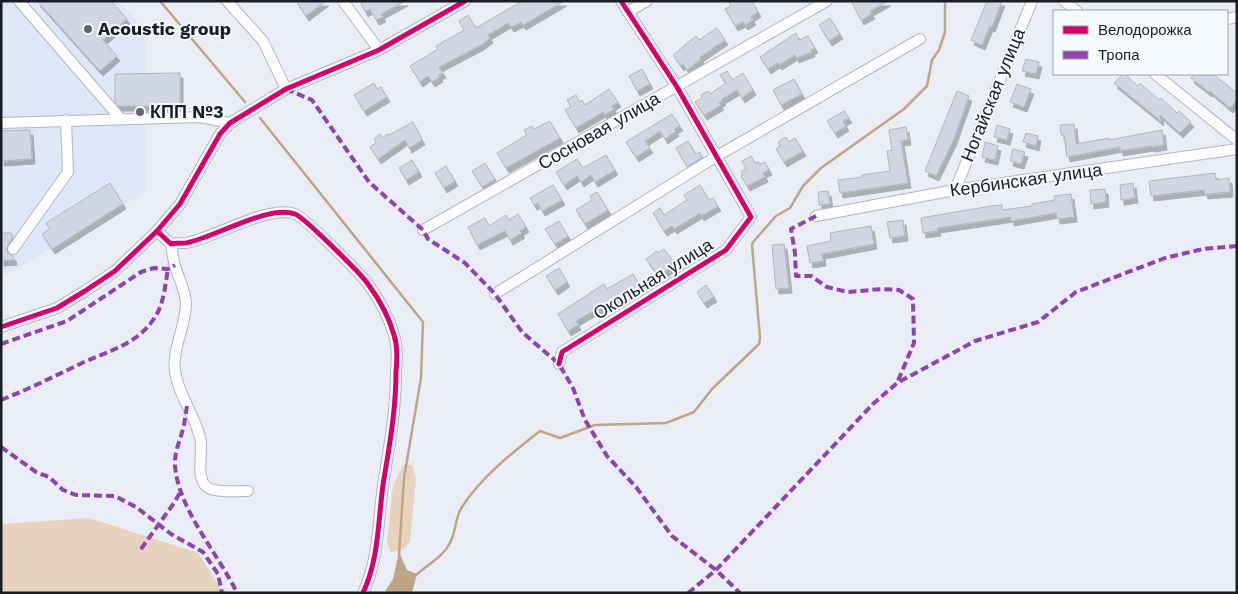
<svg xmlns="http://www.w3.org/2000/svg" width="1238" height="594" font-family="'Work Sans',sans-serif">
	<defs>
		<filter id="shadow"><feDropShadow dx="3" dy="5" stdDeviation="0" flood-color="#0004"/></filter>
	</defs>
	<rect width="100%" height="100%" fill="#eaedf5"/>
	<path fill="#dfe6f8" d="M 1,1 L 119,1 L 145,32 L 145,192 L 1,278 Z"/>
	<g fill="#e6d2bd">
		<path d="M 403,465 L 412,465 L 416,478 L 410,541 L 404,549 L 391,552 L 387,543 L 393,486 Z"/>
		<path d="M 89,518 L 198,553 L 221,589 L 230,593 L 1,593 L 1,523 L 5,524 Z"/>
	</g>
	<path fill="#bfa588" d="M 399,552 L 407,570 L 417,574 L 412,593 L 384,593 L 393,579 Z"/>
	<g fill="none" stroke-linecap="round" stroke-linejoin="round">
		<g stroke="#bfa588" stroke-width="2.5">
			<path d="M 160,1 L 245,102"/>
			<path d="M 260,118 L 423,322 L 421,378 L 404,478 L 399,555"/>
			<path d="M 416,575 C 427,565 443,557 450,543 C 456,532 455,517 462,507 C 481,477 512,453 540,431 L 560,438 L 595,425 L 666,423 L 694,412 L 712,389 L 759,344 L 760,338 L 752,245 L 753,242 L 776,216 L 790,208 L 803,186 L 821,168 L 904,109 L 927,86 L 932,60 L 939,50 L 945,32 L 945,1"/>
		</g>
	</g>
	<g fill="#d1d6e4" stroke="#b2b5bd" filter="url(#shadow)">
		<path d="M 37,1 L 111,1 L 127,19 L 103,40 L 117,56 L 100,71 Z"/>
		<path d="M 296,1 L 326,1 L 306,16 Z"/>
		<path d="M 360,1 L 405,1 L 381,14 L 383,17 L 376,20 L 370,9 L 365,12 Z"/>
		<path d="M 522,1 L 564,1 L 523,25 L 521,22 L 511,27 L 508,23 L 488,35 L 490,38 L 481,45 L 439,67 L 443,73 L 439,75 L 440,77 L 432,82 L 428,76 L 420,82 L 410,66 L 438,49 L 436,46 L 464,30 L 459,21 L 468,15 L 476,28 Z"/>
		<path d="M 729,1 L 752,1 L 758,12 L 751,17 L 753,20 L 745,25 L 743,22 L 735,26 L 725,9 L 731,6 Z"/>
		<path d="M 851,1 L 888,1 L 870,11 L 872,14 L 861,20 Z"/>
		<path d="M 987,1 L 1002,1 L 992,27 L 990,26 L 982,45 L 971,40 Z"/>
		<path d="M 830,18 L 840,34 L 829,41 L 819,25 Z"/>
		<path d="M 717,28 L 725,40 L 700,57 L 701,59 L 687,70 L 683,64 L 681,66 L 673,55 L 696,36 L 699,40 Z"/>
		<path d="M 796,33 L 799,40 L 808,36 L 815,48 L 811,50 L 812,52 L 796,58 L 795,55 L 779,65 L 777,63 L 768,69 L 760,57 Z"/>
		<path d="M 1026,59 L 1039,62 L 1036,74 L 1022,71 Z"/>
		<path d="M 642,69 L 650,84 L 637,91 L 629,76 Z"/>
		<path d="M 727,71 L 732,80 L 743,73 L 753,90 L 742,98 L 737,90 L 722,99 L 723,100 L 719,103 L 721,105 L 704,115 L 695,102 L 702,98 L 701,95 L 708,91 L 710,94 L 726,83 L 720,75 Z"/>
		<path d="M 180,73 L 180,106 L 144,106 L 144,112 L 137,112 L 137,106 L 119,106 L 115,102 L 115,74 Z"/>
		<path d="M 1123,74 L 1125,74 L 1138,86 L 1140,83 L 1159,100 L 1161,98 L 1177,113 L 1179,111 L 1191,122 L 1180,133 L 1160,115 L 1161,121 L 1114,83 Z"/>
		<path d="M 1194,74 L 1213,74 L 1237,93 L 1237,100 L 1230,108 L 1210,91 L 1209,92 L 1191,78 Z"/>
		<path d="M 794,79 L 802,94 L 781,105 L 773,90 Z"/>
		<path d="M 374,83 L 377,89 L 381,87 L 387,97 L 364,111 L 354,95 Z"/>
		<path d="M 1017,84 L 1031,89 L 1024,107 L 1010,102 Z"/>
		<path d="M 609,89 L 618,102 L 612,106 L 614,109 L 604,115 L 603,112 L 576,128 L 565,110 L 571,107 L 567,100 L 576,95 L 580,102 L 582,100 L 585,105 Z"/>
		<path d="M 957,91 L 969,96 L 954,139 L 936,176 L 925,171 Z"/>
		<path d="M 844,111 L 849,118 L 843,121 L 846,126 L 835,133 L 827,121 Z"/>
		<path d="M 672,114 L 680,126 L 674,129 L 676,131 L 665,139 L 660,131 L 645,141 L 650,148 L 636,157 L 626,142 Z"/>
		<path d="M 550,121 L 560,138 L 506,168 L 497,153 L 527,135 L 524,130 L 532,126 L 534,129 Z"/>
		<path d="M 413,122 L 422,140 L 409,148 L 405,140 L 378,159 L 370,147 L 376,143 L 374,139 L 380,134 L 382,138 L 388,134 L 389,135 Z"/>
		<path d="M 1074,124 L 1076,144 L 1109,138 L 1109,140 L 1162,130 L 1164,145 L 1152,147 L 1151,146 L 1120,151 L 1120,147 L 1067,157 L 1064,135 L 1061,135 L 1060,125 Z"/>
		<path d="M 997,125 L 1010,129 L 1007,140 L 994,137 Z"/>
		<path d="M 906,127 L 908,140 L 901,141 L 908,183 L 840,193 L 838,180 L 863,177 L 862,175 L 890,171 L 887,151 L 892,150 L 889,130 Z"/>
		<path d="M 30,130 L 32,159 L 1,161 L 1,131 Z"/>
		<path d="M 1026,133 L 1038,136 L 1036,146 L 1023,142 Z"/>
		<path d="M 786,137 L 789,142 L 795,138 L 803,151 L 784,162 L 776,149 L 780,146 L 778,142 Z"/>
		<path d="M 688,141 L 696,154 L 700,152 L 702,157 L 687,167 L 676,148 Z"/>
		<path d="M 985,142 L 998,146 L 995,160 L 982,157 Z"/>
		<path d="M 1013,149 L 1025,152 L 1021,164 L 1010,161 Z"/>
		<path d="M 606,155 L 615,170 L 595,182 L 591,175 L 581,182 L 577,176 L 564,185 L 556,172 L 577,159 L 583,168 Z"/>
		<path d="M 751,156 L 755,163 L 758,162 L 760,164 L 765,162 L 769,170 L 763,173 L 765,177 L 747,186 L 741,176 L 743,175 L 741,172 L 746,169 L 742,161 Z"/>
		<path d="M 412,160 L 419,172 L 406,180 L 399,168 Z"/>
		<path d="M 485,163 L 495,179 L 482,187 L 472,171 Z"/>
		<path d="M 446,166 L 455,181 L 444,188 L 435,173 Z"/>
		<path d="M 1215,173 L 1216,180 L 1229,178 L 1230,192 L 1205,194 L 1204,190 L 1151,196 L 1149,181 Z"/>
		<path d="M 110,183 L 123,204 L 52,249 L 42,234 L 50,229 L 46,223 Z"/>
		<path d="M 1133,183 L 1135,198 L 1121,200 L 1120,185 Z"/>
		<path d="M 553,185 L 562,200 L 542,211 L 538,203 L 534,205 L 530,198 Z"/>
		<path d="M 700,185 L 709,200 L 713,198 L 718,206 L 701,216 L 700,213 L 674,229 L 672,226 L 664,231 L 653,213 L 660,208 L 664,215 L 687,200 L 684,195 Z"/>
		<path d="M 1105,189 L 1106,202 L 1091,204 L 1090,190 Z"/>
		<path d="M 828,191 L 830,204 L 819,205 L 818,192 Z"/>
		<path d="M 597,192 L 608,210 L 585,224 L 576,210 L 592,200 L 590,196 Z"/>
		<path d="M 1071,194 L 1074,217 L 1057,219 L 1056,213 L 1011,221 L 1011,217 L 937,228 L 938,231 L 923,233 L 921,218 L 991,206 L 1002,205 L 1002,210 L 1032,206 L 1032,204 L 1055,200 L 1054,196 Z"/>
		<path d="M 518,214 L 526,227 L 520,231 L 522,233 L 510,240 L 505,231 L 477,245 L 468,227 L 485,218 L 489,226 L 506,215 L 509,220 Z"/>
		<path d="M 903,220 L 905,236 L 890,238 L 887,222 Z"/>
		<path d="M 559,221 L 568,236 L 555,244 L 545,229 Z"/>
		<path d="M 871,226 L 874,244 L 822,254 L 823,261 L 810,263 L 807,246 L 831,241 L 830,233 Z"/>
		<path d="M 1,233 L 12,233 L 12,238 L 6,249 L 9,254 L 13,256 L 14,260 L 1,261 Z"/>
		<path d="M 784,244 L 789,288 L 776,289 L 772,245 Z"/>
		<path d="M 664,249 L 673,261 L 668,265 L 670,268 L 662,274 L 660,272 L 657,274 L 646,259 L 657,251 L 658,253 Z"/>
		<path d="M 559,268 L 567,282 L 555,290 L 546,276 Z"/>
		<path d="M 633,274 L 641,288 L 627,296 L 626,293 L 599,309 L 598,308 L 576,321 L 578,325 L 568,331 L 558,314 L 604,284 L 607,289 Z"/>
		<path d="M 706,285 L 714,297 L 704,303 L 697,292 Z"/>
	</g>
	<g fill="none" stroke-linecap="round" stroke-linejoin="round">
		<defs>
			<g id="minor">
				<path d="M 19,1 L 120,118"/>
				<path d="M 227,1 L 263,41 L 286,89"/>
				<path d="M 343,1 L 379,50"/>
				<path d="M 1064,1 L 1077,11"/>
				<path d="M 628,12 L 647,1"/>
				<path d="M 1227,19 L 1237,17"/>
				<path d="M 1155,74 L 1237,140"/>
				<path d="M 1,123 L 201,117 L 230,123"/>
				<path d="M 955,190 L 1032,1"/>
				<path d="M 816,216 L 955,190 L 1237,149"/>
				<path d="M 423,230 L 827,1"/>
				<path d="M 157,231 L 171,244 C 176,243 181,243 186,243 C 214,238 269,204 295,214 C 305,218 361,274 368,284 C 379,299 389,317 394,335 C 398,347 397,360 396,372 C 396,411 389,448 383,485 C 378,521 379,559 363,593"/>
				<path d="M 171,244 C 172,251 173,259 175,266 C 179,279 185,289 186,303 C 186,326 172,348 175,371 C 178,396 197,417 201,442 C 202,454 196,479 207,487 C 214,493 239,491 248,491"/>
				<path d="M 13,249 L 68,172 L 66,120"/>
				<path d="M 495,294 L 717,156 L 920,39"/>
				<path d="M 1,327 L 57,308 L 85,291 L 115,271 L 157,231 L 180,204 L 220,134 L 230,123 L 286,89 L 379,50 L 465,1"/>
				<path d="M 559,364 L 562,352 L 726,250 L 751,217 L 677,87 L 621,1"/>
			</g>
		</defs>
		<use href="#minor" stroke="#b2b6be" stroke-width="12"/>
		<use href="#minor" stroke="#fcfcfe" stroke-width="10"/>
		<g stroke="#8e44ad" stroke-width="4" stroke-dasharray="8 4" stroke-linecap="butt">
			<path d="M 286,89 L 312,100 L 369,182 L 423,230 L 428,239 L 465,263 L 495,294 L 522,332 L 559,364 L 573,388 L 585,420 L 607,456 L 636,487 L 672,536 L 716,570 L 740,593"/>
			<path d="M 816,216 L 791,229 L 795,253 L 796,276 L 811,276 L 827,287 L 848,292 L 882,289 L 899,290 L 913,299 L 914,343 L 897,383"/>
			<path d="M 1,344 L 67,321 L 141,272 L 154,268 L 168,269 L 175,265"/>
			<path d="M 1,400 C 29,389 55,376 82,363 C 108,351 136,345 153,320 C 164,306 165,285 168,269"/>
			<path d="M 187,406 C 186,412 185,419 184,425 C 181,439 174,451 175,466 C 179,511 218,553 237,593"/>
			<path d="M 1,447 L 36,472 L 49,477 L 63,490 L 76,495 L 115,496 L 136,507 L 171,534 L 203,552 L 218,574 L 222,593"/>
			<path d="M 141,549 L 174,503 L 181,491"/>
			<path d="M 688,593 L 716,570 L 873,404 L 897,383 L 975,341 L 1038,322 L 1076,292 L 1165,258 L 1203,249 L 1237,246"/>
		</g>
		<defs>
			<g id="cycleway">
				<path d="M 157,231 L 171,244 C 176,243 181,243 186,243 C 214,238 269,204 295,214 C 305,218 361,274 368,284 C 379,299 389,317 394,335 C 398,347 397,360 396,372 C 396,411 389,448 383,485 C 378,521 379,559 363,593"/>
				<path d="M 1,327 L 57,308 L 85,291 L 115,271 L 157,231 L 180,204 L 220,134 L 230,123 L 286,89 L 379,50 L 465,1"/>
				<path d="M 559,364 L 562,352 L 726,250 L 751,217 L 677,87 L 621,1"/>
			</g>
		</defs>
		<use href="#cycleway" stroke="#f6f9fe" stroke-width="8"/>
		<use href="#cycleway" stroke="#d6006c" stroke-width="5"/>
	</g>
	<g fill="#63666e" stroke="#f6f9fe" stroke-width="2">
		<circle cx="88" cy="29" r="5"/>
		<circle cx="140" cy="112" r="5"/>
	</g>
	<g text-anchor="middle" stroke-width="4" stroke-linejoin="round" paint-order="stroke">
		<g font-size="18" font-weight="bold" fill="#1a1d26" stroke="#f6f9fe" text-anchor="start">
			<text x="98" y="35">Acoustic group</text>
			<text x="150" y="118">КПП №3</text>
		</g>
		<g font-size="18" fill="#1a1d26" stroke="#f6f9fe">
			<text transform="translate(993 95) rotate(-68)" y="6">Ногайская улица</text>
			<text transform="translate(599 131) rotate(-30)" y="6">Сосновая улица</text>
			<text transform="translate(1026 180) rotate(-8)" y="6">Кербинская улица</text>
			<text transform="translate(653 279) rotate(-32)" y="6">Окольная улица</text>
		</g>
	</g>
	<rect width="1238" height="594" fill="none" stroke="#1a1d26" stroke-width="5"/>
	<rect x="1053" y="10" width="175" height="65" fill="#f6f9fe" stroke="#9ea1a8"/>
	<rect x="1063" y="26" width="25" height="8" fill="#d6006c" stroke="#9ea1a8"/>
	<text x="1098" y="35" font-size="15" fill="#1a1d26">Велодорожка</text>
	<rect x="1063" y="51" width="25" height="8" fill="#8e44ad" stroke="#9ea1a8"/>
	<text x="1098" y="60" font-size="15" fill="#1a1d26">Тропа</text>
</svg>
